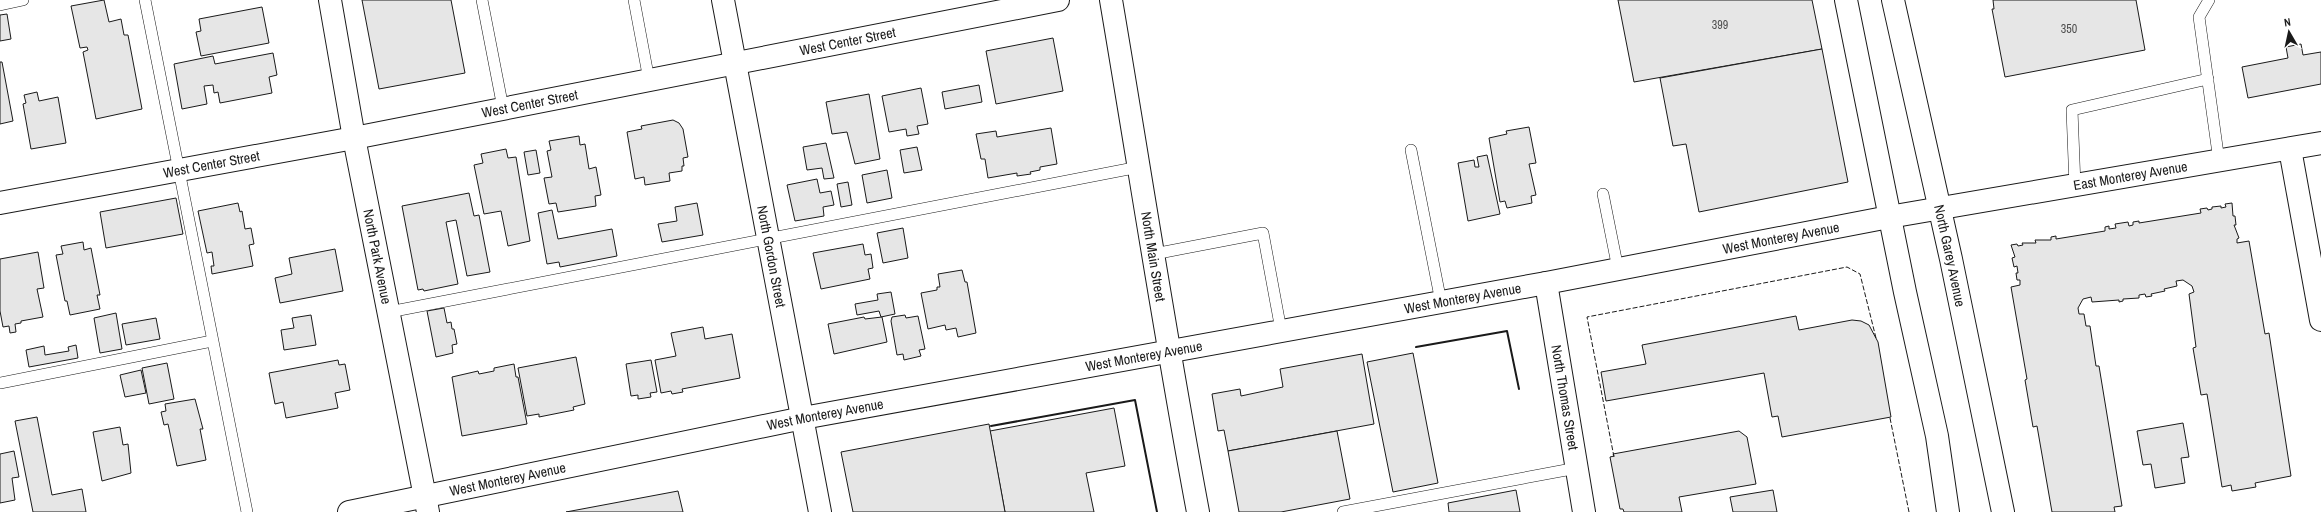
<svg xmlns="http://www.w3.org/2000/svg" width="2321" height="512" font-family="'Archivo Narrow',sans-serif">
	<rect width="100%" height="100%" fill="#fff"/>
	<g fill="#e6e6e6" stroke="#1a1a1a">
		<path d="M 104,0 L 109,22 L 121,19 L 124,35 L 128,35 L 142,109 L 96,119 L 83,52 L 88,50 L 87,47 L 80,48 L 71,6 Z"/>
		<path d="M 362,0 L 451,0 L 465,73 L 379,89 Z"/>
		<path d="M 1618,0 L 1812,0 L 1822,49 L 1634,82 Z"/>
		<path d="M 1993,0 L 2136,0 L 2145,50 L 2005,77 L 1992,9 L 1994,9 Z"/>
		<path d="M 262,7 L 269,43 L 201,56 L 196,32 L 201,31 L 199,19 Z"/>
		<path d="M 7,14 L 11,39 L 0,41 L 0,15 Z"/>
		<path d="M 1053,38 L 1063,91 L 996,104 L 986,51 Z"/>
		<path d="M 2301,44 L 2303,55 L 2321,52 L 2321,84 L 2248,98 L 2242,67 L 2288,58 L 2286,47 Z"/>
		<path d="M 1822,49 L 1848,182 L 1699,212 L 1686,144 L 1673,146 L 1660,78 Z"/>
		<path d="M 273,53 L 277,75 L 269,77 L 272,93 L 220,103 L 218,92 L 214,93 L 213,85 L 204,86 L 207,104 L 182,109 L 174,64 L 213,56 L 215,64 Z"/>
		<path d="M 0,62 L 2,62 L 13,121 L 0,124 Z"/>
		<path d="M 979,85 L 982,102 L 945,109 L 942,92 Z"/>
		<path d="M 921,88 L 928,124 L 917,126 L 919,134 L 907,136 L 906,129 L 889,132 L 882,96 Z"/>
		<path d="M 37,92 L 39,101 L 58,97 L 66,143 L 31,149 L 23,104 L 26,103 L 24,95 Z"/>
		<path d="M 869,94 L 880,159 L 855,164 L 847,132 L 832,134 L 826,102 Z"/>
		<path d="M 673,120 L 679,123 L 683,129 L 688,157 L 683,158 L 684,166 L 682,166 L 682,171 L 669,173 L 670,181 L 645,185 L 644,177 L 635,179 L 627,132 L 642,129 L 641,126 Z"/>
		<path d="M 1529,127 L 1536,163 L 1529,164 L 1536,195 L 1531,196 L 1532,203 L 1507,208 L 1505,201 L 1500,202 L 1489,138 L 1507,134 L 1506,131 Z"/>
		<path d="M 1051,128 L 1057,164 L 1040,167 L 1040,170 L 1030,172 L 1031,174 L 1017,176 L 1017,173 L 988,178 L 985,159 L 981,159 L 976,134 L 996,131 L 997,137 Z"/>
		<path d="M 579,136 L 580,145 L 585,144 L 589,169 L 596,167 L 601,195 L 595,196 L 596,206 L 558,212 L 556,203 L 549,204 L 544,178 L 552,177 L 547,151 L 551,150 L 549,141 Z"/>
		<path d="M 826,143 L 834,178 L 824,179 L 822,168 L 807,170 L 803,147 Z"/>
		<path d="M 917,147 L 922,170 L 904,173 L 900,150 Z"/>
		<path d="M 506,149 L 508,158 L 516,157 L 530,241 L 508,246 L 501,211 L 484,214 L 474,165 L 483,163 L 481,154 Z"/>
		<path d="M 536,150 L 540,173 L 528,175 L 524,152 Z"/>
		<path d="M 1487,155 L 1500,214 L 1468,221 L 1458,163 L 1474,160 L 1475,167 L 1479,167 L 1477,157 Z"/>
		<path d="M 887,170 L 892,198 L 867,203 L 862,175 Z"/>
		<path d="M 817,179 L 820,193 L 831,191 L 834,205 L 823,207 L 824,216 L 795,221 L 787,185 Z"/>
		<path d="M 848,182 L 852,205 L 841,207 L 837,184 Z"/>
		<path d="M 469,193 L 474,216 L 479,215 L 490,272 L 467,276 L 456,220 L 446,222 L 458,284 L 424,291 L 423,289 L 418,290 L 402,206 Z"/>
		<path d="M 176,198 L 183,234 L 106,248 L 100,212 Z"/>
		<path d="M 238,203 L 240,212 L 242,211 L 245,229 L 251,228 L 254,244 L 249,245 L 253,266 L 212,274 L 211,266 L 214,266 L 212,252 L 207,253 L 198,211 Z"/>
		<path d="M 697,203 L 703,235 L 662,242 L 658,224 L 677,221 L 675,207 Z"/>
		<path d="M 2232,203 L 2233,216 L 2235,216 L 2236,225 L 2234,225 L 2239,238 L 2237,239 L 2237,243 L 2249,241 L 2265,334 L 2269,333 L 2291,476 L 2255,483 L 2256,487 L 2232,491 L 2231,485 L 2222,487 L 2207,394 L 2201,395 L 2193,348 L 2196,347 L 2189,294 L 2194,292 L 2192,286 L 2183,280 L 2176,281 L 2177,286 L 2164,289 L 2165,291 L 2151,294 L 2152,296 L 2146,297 L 2145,294 L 2139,295 L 2139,298 L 2123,299 L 2123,301 L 2119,302 L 2119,300 L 2092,302 L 2091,297 L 2083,299 L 2078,308 L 2079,314 L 2084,314 L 2086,326 L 2090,326 L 2096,366 L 2099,366 L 2122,506 L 2114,507 L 2115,512 L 2052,512 L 2037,426 L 2033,427 L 2025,380 L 2027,379 L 2011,287 L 2020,285 L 2020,280 L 2017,280 L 2016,273 L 2018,273 L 2017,266 L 2014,267 L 2012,258 L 2015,257 L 2011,245 L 2017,244 L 2018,246 L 2023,245 L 2022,243 L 2036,243 L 2035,240 L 2051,240 L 2051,237 L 2056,236 L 2056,239 L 2105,231 L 2105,227 L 2109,226 L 2109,229 L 2116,228 L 2115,224 L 2128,222 L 2129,226 L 2133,225 L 2133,222 L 2139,221 L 2139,223 L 2201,213 L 2200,209 L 2207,208 L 2208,210 L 2212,209 L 2212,207 L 2221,206 L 2221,208 L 2226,207 L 2225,204 Z"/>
		<path d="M 552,210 L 558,239 L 612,229 L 617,256 L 560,267 L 559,262 L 547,264 L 538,213 Z"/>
		<path d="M 903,228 L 908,258 L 883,263 L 877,233 Z"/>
		<path d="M 83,242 L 84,250 L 91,248 L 100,295 L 97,295 L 100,309 L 70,315 L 67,301 L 65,301 L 56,255 L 63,254 L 61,246 Z"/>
		<path d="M 863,244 L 865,255 L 871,254 L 873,268 L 868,269 L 870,279 L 821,289 L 813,253 Z"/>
		<path d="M 335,249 L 343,291 L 280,303 L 275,278 L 292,274 L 289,258 Z"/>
		<path d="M 38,252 L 44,288 L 37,289 L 43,317 L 21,321 L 21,323 L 15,324 L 16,332 L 10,333 L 9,326 L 3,327 L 0,311 L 0,259 Z"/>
		<path d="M 962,270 L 965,282 L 967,282 L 976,333 L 958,337 L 956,328 L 946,330 L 945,325 L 928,329 L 921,293 L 937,290 L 937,287 L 940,287 L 938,274 Z"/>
		<path d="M 891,292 L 895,314 L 881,317 L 879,311 L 857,315 L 855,304 L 878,300 L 877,294 Z"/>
		<path d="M 444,308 L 447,323 L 451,322 L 452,329 L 454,329 L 457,344 L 452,345 L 453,353 L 436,357 L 427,311 Z"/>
		<path d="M 116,313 L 122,349 L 100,353 L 94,318 Z"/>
		<path d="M 311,315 L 316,345 L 284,350 L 281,330 L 294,328 L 292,318 Z"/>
		<path d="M 905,315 L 906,318 L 918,316 L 925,349 L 919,350 L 921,356 L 904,360 L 903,354 L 897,355 L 891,321 L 892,317 Z"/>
		<path d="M 1796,316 L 1799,330 L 1852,320 L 1861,321 L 1869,325 L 1878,342 L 1891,417 L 1782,437 L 1778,416 L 1772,417 L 1764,373 L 1606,401 L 1601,372 L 1646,364 L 1642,345 Z"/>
		<path d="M 864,317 L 865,319 L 882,317 L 887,342 L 834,354 L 828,324 Z"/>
		<path d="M 156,318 L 160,339 L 126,345 L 122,324 Z"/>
		<path d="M 703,327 L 705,339 L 732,334 L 740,378 L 682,389 L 683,392 L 672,394 L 671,391 L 661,393 L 655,360 L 676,356 L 671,333 Z"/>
		<path d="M 76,345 L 78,358 L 29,367 L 26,350 L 44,346 L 45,355 L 69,351 L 68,347 Z"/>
		<path d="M 1413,353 L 1438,483 L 1393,492 L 1367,362 Z"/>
		<path d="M 1362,354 L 1374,424 L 1228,451 L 1224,430 L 1218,431 L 1212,394 L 1240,389 L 1241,396 L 1283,387 L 1280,369 Z"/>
		<path d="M 576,357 L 585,404 L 573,407 L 574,410 L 539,417 L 539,414 L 527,416 L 518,368 Z"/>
		<path d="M 338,360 L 339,365 L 345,364 L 350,390 L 335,393 L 338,408 L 286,418 L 283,402 L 275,404 L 269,373 Z"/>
		<path d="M 651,360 L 657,392 L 650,393 L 651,397 L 638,399 L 638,395 L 631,396 L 626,364 Z"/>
		<path d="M 167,363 L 174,399 L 149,404 L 142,368 Z"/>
		<path d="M 514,364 L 516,377 L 518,377 L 527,424 L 462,436 L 452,377 L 478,371 L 479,374 L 494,371 L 494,368 Z"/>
		<path d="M 141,370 L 146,393 L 125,397 L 120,375 Z"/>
		<path d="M 195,399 L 203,429 L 200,429 L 206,460 L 177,466 L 168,424 L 164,425 L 161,412 L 166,411 L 165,404 Z"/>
		<path d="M 1114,408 L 1125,466 L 1086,473 L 1094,512 L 1005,512 L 990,431 Z"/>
		<path d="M 37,417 L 52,495 L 82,489 L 86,512 L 33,512 L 15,421 Z"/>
		<path d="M 2183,423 L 2189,457 L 2181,458 L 2185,483 L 2155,488 L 2151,464 L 2143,465 L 2137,431 Z"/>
		<path d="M 989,424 L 1005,512 L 853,512 L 841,452 Z"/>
		<path d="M 120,427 L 123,445 L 128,444 L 131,473 L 102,481 L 93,432 Z"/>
		<path d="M 1337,431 L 1350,499 L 1281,512 L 1239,512 L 1228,451 Z"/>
		<path d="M 1739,431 L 1747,437 L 1756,484 L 1679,497 L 1682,512 L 1624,512 L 1623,509 L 1620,509 L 1610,457 L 1614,456 L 1613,454 Z"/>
		<path d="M 14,451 L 19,477 L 12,478 L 15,500 L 0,503 L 0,454 Z"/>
		<path d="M 1516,490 L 1520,512 L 1449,512 L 1448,503 Z"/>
		<path d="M 1773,490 L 1777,512 L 1733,512 L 1730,497 Z"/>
		<path d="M 678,491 L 683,512 L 566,512 Z"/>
	</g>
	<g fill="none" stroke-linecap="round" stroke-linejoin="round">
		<defs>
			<g id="lane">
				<path d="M 145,0 L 247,512"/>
				<path d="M 482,0 L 503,108"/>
				<path d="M 634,0 L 649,80"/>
				<path d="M 2209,0 L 2199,17 L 2219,161"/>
				<path d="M 0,5 L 23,0"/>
				<path d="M 1411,150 L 1441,302"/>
				<path d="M 2075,186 L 2072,110 L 2208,79"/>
				<path d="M 1603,194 L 1618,269"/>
				<path d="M 1154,254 L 1263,233 L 1281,330"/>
				<path d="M 389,312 L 1139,167"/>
				<path d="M 0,383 L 212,341"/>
				<path d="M 1343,512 L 1577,468"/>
			</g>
			<g id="street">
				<path id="s1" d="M 723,0 L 820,512"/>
				<path id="s2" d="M 1111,0 C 1140,171 1166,342 1198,512"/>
				<path d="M 2290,149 L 2321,320"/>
				<path id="s3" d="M 0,203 L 354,138 L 1058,0"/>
				<path id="s4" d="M 1546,283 L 1584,512"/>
			</g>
			<g id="secondary">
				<path id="s5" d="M 330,0 L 354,138 L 428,512"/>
				<path id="s6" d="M 349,512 L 803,418 L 1546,283 L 1889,217 L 2321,143"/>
			</g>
			<g id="primary">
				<path d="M 1846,0 L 1905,292 L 1937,436 L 1948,512"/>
				<path id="s7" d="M 1893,0 L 1951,259 L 2003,512"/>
			</g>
		</defs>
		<use href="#lane" stroke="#1a1a1a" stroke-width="12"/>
		<use href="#street" stroke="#1a1a1a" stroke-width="24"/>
		<use href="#secondary" stroke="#1a1a1a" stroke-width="24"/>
		<use href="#primary" stroke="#1a1a1a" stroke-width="24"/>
		<use href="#lane" stroke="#fff" stroke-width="11"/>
		<use href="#street" stroke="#fff" stroke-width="22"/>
		<use href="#secondary" stroke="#fff" stroke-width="22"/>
		<use href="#primary" stroke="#fff" stroke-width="22"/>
		<g stroke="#1a1a1a" stroke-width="1" stroke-dasharray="5 2" stroke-linecap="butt">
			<path d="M 1890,418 L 1909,512"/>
			<path d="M 1614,457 L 1587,317 L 1847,267 L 1860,274 L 1876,338"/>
		</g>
		<g stroke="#1a1a1a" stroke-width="2">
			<path d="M 1416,347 L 1507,331 L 1519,389"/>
			<path d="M 991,426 L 1135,400 L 1157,512"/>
		</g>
	</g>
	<g text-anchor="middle" stroke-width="3" stroke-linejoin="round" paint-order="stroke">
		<g font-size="12" fill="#4d4d4d">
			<text x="1720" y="29">399</text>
			<text x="2069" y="33">350</text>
		</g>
		<g font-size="14" fill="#1a1a1a" stroke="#fff">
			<text dy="5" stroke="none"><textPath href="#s3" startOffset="863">West Center Street</textPath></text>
			<text dy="5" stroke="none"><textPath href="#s3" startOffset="539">West Center Street</textPath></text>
			<text dy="5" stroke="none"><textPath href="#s3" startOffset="215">West Center Street</textPath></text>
			<text dy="5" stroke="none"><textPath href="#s6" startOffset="1813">East Monterey Avenue</textPath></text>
			<text dy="5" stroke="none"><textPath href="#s6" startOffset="1458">West Monterey Avenue</textPath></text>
			<text dy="5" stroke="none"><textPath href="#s5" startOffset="261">North Park Avenue</textPath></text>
			<text dy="5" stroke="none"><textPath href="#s1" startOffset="261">North Gordon Street</textPath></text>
			<text dy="5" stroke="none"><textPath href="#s2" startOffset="260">North Main Street</textPath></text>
			<text dy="5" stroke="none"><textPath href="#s7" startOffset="262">North Garey Avenue</textPath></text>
			<text dy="5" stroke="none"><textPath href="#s6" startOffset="1134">West Monterey Avenue</textPath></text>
			<text dy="5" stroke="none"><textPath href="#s6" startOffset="810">West Monterey Avenue</textPath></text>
			<text dy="5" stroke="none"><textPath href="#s4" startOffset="116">North Thomas Street</textPath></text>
			<text dy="5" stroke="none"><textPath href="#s6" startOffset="486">West Monterey Avenue</textPath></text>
			<text dy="5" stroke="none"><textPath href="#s6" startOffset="162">West Monterey Avenue</textPath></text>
		</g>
	</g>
	<g transform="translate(2289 32) rotate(351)" stroke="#ffffff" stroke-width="3" paint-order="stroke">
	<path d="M0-3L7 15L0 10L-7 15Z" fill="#1a1a1a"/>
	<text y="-6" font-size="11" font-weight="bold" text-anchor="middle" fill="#1a1a1a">N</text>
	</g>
</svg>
